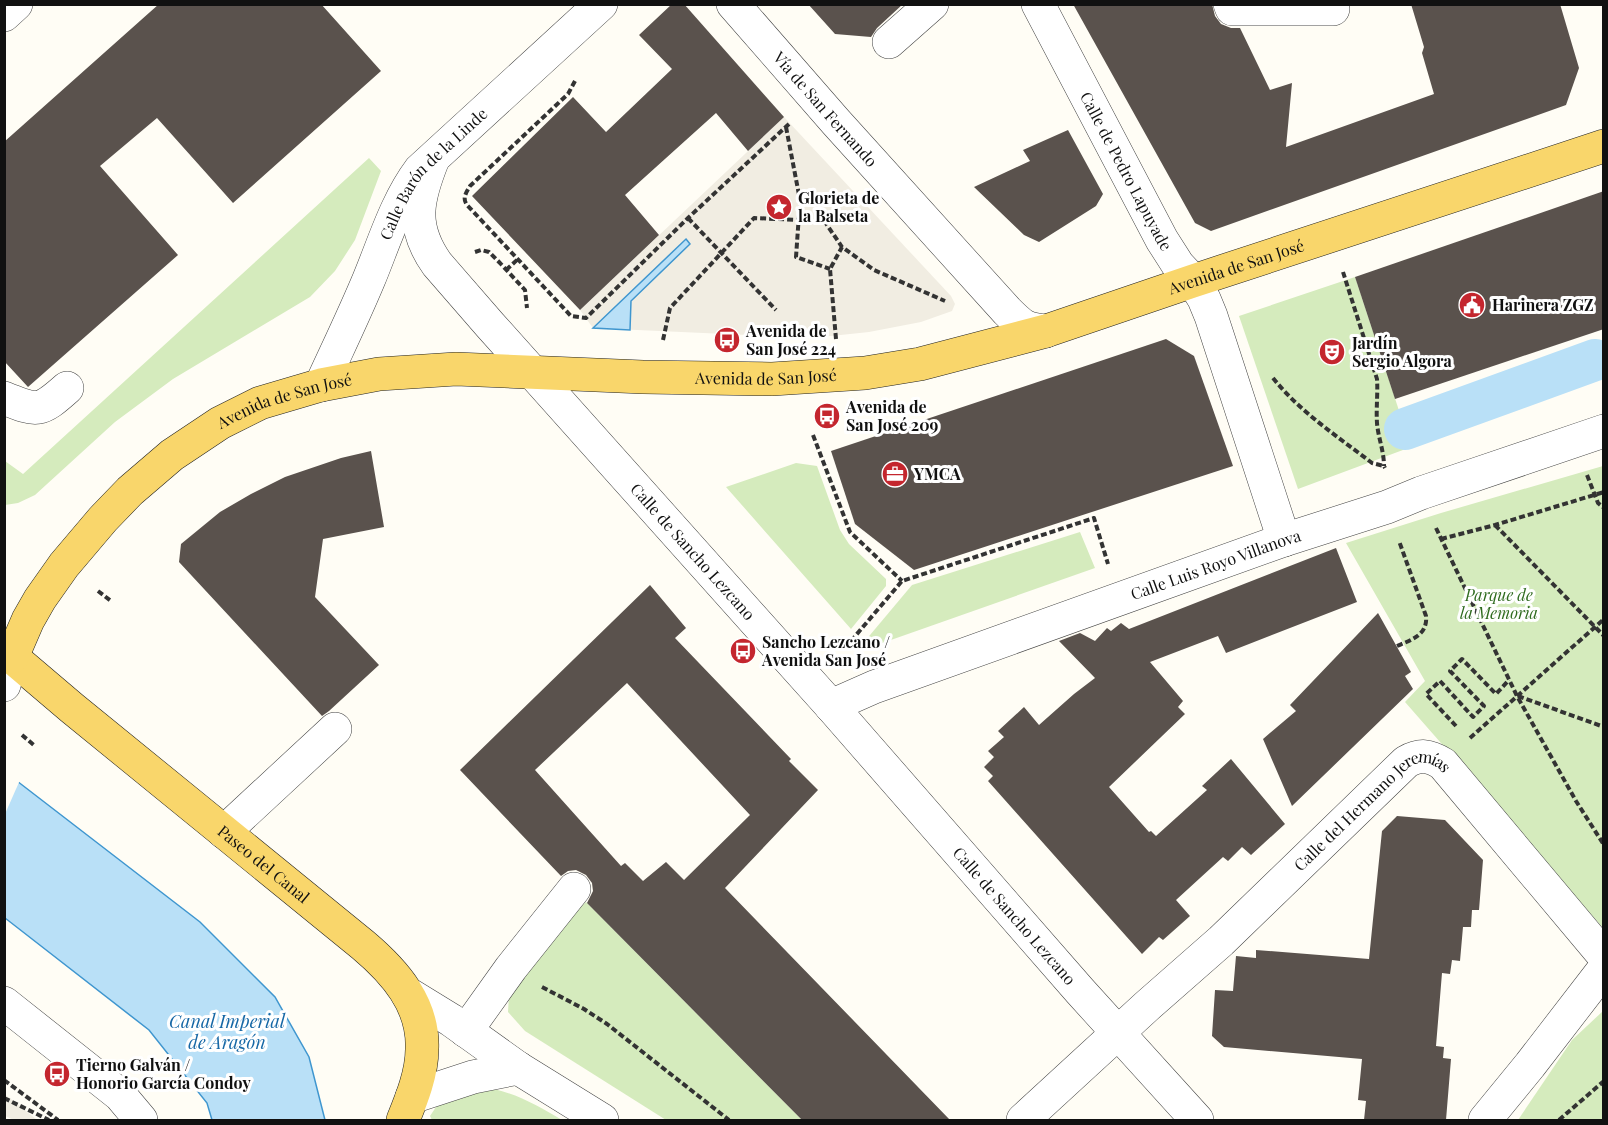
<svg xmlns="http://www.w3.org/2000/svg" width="1608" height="1125" font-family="'Playfair Display',serif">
	<rect width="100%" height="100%" fill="#fffdf5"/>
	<g fill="#d5ebbd">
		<path d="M 369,158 L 381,171 L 355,240 L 335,271 L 310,297 L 173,379 L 115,422 L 35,495 L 18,503 L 5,505 L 5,461 L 23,474 Z"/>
		<path d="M 1355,277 L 1411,447 L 1298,489 L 1239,316 Z"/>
		<path d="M 796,463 L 817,466 L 840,530 L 849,544 L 886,579 L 886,586 L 851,629 L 726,487 Z"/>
		<path d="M 1603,466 L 1603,928 L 1405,702 L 1425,681 L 1346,543 L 1441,513 Z"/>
		<path d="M 1080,532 L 1095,568 L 871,647 L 865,641 L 912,585 Z"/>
		<path d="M 586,902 L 802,1120 L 666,1120 L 525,1031 L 508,1012 L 509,995 L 578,909 Z"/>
		<path d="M 1603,1011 L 1603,1120 L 1518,1120 L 1572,1040 Z"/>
		<path d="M 494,1089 C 520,1095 540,1107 562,1120 L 432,1120 L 430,1116 L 436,1107 L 444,1099 Z"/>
	</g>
	<g fill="#f1ede2">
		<path d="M 784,117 L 951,296 L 955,304 L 952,311 L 921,322 L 869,332 L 831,336 L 794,337 L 593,328 L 580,310 Z"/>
		<path d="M 4,1094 L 20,1106 L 37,1120 L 14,1120 L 5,1116 Z"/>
	</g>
	<g fill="#b9e0f7" stroke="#3f96cf" stroke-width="1.5">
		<path d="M 686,239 L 690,244 L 631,301 L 630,330 L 593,328 Z"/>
		<path d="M 4,771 L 200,922 L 275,997 L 309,1057 L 325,1120 L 212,1120 L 207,1103 L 149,1030 L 5,918 Z"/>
	</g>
	<path fill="#fffdf5" d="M 4,768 L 20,780 L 5,814 L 4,814 Z"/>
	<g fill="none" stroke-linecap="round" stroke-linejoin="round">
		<path stroke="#b9e0f7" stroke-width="42" d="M 1405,429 L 1595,360"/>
	</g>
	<g fill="#5a524d" fill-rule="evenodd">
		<path d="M 159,4 L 321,4 L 381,71 L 233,203 L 157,118 L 100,166 L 178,255 L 28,387 L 4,361 L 4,142 Z"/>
		<path d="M 672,4 L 684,4 L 784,117 L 748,151 L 716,113 L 625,195 L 659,235 L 580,310 L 472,196 L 573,97 L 606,132 L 672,69 L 639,35 Z"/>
		<path d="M 808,4 L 903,4 L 877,28 L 871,37 L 835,34 Z"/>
		<path d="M 1073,4 L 1212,4 L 1215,16 L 1221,24 L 1231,28 L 1240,28 L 1270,90 L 1292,83 L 1286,147 L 1434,94 L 1422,53 L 1424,47 L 1411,4 L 1560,4 L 1579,68 L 1566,105 L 1211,231 L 1195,223 Z"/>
		<path d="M 1068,130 L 1103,194 L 1096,206 L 1039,242 L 1024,235 L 974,187 L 1030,161 L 1023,150 Z"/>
		<path d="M 1604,191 L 1604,329 L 1395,399 L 1355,277 Z"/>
		<path d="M 1166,339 L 1194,356 L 1233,466 L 914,570 L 855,524 L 831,451 Z"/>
		<path d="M 371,451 L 384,527 L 323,539 L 315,597 L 379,665 L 329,711 L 322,716 L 179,562 L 181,544 L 220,512 L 251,494 L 285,477 L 341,458 Z"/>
		<path d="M 1336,548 L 1357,602 L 1226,653 L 1218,636 L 1150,662 L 1183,701 L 1178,707 L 1185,714 L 1109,787 L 1149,832 L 1151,831 L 1156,836 L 1207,790 L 1202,786 L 1231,759 L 1285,824 L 1251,855 L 1242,847 L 1228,861 L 1223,857 L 1176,900 L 1190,916 L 1163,940 L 1159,937 L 1142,954 L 988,781 L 993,776 L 984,767 L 994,757 L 988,751 L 1004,737 L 998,731 L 1024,707 L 1039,725 L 1074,694 L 1095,678 L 1059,641 L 1080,633 L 1095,641 L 1107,628 L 1111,631 L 1121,623 L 1129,629 Z"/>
		<path d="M 650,585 L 686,628 L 675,638 L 791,759 L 789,761 L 818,790 L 725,888 L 950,1120 L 802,1120 L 587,903 L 593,891 L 592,883 L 586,875 L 576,870 L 568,871 L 561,876 L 460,770 ZM 627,683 L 750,815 L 684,880 L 666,862 L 643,881 L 625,863 L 621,866 L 535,770 Z"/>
		<path d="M 1378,613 L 1411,672 L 1405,676 L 1413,689 L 1292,806 L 1263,739 L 1296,711 L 1290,705 Z"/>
		<path d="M 1397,816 L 1445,820 L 1483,860 L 1479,910 L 1472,910 L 1471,927 L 1463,927 L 1460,961 L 1452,960 L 1450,974 L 1442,973 L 1436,1046 L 1444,1047 L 1443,1058 L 1451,1059 L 1446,1120 L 1364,1120 L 1366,1101 L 1358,1100 L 1362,1059 L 1224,1047 L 1212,1036 L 1215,990 L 1233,991 L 1236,956 L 1256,958 L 1256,950 L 1369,959 L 1382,831 Z"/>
	</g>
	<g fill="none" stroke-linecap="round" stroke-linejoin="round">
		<defs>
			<g id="minor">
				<path id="s1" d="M 733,4 L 836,122 L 1007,311 C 1022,326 1025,329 1046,331"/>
				<path id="s2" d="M 1038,4 L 1162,240 L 1178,265 L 1193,281 L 1204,299 L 1211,316 L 1284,540"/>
				<path d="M 1230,4 L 1232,9 L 1333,9"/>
				<path d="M 4,15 L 16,4"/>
				<path d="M 889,42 L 932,4"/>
				<path id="s3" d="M 433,159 C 417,199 410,226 437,264 L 490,325 L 831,706 L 1080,991 L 1197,1120"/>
				<path id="s4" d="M 321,385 C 337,350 354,315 369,279 C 384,243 396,202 420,170 L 601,4"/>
				<path d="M 4,398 C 38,412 40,412 67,388"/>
				<path d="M 4,685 L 12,657"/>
				<path id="s5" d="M 831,706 L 874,687 L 1284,540 L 1387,507 L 1421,493 L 1604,431"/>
				<path d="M 224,832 L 335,729"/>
				<path d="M 407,993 L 451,1020 L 518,1068 L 602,1120"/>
				<path d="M 4,1003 L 120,1095 L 141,1120"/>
				<path d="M 466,1031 L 511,968 L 574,889"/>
				<path d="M 412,1097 L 473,1077 L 518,1068"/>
				<path id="s6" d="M 1023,1120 L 1147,1006 L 1221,941 L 1406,762 C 1420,754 1429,755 1443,764 L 1604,956"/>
				<path d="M 1485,1120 L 1530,1065 L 1604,969"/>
			</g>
			<g id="major">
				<path id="s7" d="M 4,655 L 12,657 L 72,708 L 363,945 C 395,972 424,1005 422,1049 C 422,1073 412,1098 403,1120"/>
				<path id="s8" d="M 12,657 L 28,620 L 40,599 L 64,565 L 103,519 L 130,491 L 172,455 L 220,423 L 260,403 L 321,385 L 379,374 L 456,369 L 643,377 L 772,379 L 865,373 L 920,364 L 1046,331 L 1193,281 L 1604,146"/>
			</g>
		</defs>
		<use href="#minor" stroke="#444" stroke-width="34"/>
		<use href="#major" stroke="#222" stroke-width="34"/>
		<g stroke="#333" stroke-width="4" stroke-dasharray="6 3" stroke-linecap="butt">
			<path d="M 575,81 L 568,94 L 470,186 C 466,193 462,198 467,205 L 571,316 L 586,318 L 688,218 L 790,123"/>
			<path d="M 786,127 L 800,200 L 796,257 L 830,269"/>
			<path d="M 688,218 L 776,310"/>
			<path d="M 475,252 L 481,250 L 489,252 L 500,263 L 525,290 L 527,308"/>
			<path d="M 506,270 L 518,259"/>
			<path d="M 1343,272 L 1377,379 C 1378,393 1376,408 1377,423 C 1378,437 1384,451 1384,466"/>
			<path d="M 836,339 L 830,269 L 842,247"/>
			<path d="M 663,340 L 670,308 L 754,218 L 799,220 L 825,222 L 842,247 L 874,270 L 945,301"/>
			<path d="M 1273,378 C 1300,412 1337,436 1372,463 L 1384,466 L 1385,468"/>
			<path d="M 813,435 L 850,532 L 902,581"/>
			<path d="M 1587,475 L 1598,503 L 1604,508"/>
			<path d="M 1495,525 L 1604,636"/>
			<path d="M 1436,528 L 1517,696 L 1576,801 L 1604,845"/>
			<path d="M 1441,539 L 1495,525 L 1604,492"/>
			<path d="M 98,591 L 111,601"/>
			<path d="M 851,641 L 902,581 L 1094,518 L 1108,564"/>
			<path d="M 1397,646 C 1411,640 1428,635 1426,616 L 1399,541"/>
			<path d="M 1518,696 L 1604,727"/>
			<path d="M 1456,726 L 1426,694 L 1440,681 L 1473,717 L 1484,706 L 1450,671 L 1462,659 L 1496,694 L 1509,680"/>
			<path d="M 22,735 L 35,746"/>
			<path d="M 1470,738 L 1604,619"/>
			<path d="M 542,987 L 584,1009 L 607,1024 L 729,1120"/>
			<path d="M 4,1080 L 58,1120"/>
			<path d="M 4,1098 L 49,1120"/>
			<path d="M 1559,1120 L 1604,1081"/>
		</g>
		<use href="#minor" stroke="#fff" stroke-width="33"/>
		<use href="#major" stroke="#f9d66b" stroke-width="33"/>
	</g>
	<defs>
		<symbol id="sight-disc" viewBox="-11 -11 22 22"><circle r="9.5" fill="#c4262e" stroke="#fff"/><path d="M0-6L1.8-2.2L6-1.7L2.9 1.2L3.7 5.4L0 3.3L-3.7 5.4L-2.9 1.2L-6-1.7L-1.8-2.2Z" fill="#fff"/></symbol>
		<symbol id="civic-disc" viewBox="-11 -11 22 22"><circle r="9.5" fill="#c4262e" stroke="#fff"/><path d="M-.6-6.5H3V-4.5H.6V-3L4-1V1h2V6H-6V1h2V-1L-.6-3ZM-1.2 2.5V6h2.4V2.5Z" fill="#fff"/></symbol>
		<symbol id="bus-disc" viewBox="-11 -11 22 22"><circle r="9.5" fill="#c4262e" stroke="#fff"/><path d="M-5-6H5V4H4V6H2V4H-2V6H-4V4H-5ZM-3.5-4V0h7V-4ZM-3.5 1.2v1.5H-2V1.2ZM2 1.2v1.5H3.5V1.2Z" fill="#fff"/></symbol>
		<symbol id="theatre-disc" viewBox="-11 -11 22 22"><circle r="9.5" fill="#c4262e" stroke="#fff"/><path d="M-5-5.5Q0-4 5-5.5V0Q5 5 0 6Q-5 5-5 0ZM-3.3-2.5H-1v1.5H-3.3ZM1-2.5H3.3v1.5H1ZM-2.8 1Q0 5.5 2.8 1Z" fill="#fff"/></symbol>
		<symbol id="office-disc" viewBox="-11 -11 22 22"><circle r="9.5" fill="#c4262e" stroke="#fff"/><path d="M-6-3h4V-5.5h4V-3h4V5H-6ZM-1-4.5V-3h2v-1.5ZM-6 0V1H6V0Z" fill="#fff"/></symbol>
	</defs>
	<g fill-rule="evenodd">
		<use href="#sight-disc" x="764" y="192" width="30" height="30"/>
		<use href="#civic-disc" x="1457" y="290" width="30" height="30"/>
		<use href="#bus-disc" x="712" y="325" width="30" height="30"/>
		<use href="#theatre-disc" x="1317" y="337" width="30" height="30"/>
		<use href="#bus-disc" x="812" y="401" width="30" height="30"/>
		<use href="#office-disc" x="880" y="459" width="30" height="30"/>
		<use href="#bus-disc" x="728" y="636" width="30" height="30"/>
		<use href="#bus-disc" x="42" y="1059" width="30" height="30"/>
	</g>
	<g text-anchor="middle" stroke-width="6" stroke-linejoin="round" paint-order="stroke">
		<g font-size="16" fill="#111" stroke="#fff">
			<text dy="6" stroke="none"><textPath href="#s1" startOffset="140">Vía de San Fernando</textPath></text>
			<text dy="6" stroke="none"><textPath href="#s2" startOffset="189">Calle de Pedro Lapuyade</textPath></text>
			<text dy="6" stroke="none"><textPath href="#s4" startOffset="242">Calle Barón de la Linde</textPath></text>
			<text dy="6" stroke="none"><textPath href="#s8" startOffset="1359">Avenida de San José</textPath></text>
			<text dy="6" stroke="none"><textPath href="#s8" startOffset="873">Avenida de San José</textPath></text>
			<text dy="6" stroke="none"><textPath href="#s8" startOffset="387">Avenida de San José</textPath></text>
			<text dy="6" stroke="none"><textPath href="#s3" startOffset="496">Calle de Sancho Lezcano</textPath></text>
			<text dy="6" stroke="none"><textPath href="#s5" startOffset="410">Calle Luis Royo Villanova</textPath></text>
			<text dy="6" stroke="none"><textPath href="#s6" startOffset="472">Calle del Hermano Jeremías</textPath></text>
			<text dy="6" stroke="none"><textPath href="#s7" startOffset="334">Paseo del Canal</textPath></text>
			<text dy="6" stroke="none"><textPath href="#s3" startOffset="982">Calle de Sancho Lezcano</textPath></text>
		</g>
		<g font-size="16" font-weight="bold" fill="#111" stroke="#fff" text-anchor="start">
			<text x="798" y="204">Glorieta de<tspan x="798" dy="18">la Balseta</tspan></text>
			<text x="1492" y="311">Harinera ZGZ</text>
			<text x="746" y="337">Avenida de<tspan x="746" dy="18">San José 224</tspan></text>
			<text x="1352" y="349">Jardín<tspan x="1352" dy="18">Sergio Algora</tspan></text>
			<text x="846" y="413">Avenida de<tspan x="846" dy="18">San José 209</tspan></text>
			<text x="914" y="480">YMCA</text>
			<text x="762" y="648">Sancho Lezcano /<tspan x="762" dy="18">Avenida San José</tspan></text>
			<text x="76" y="1071">Tierno Galván /<tspan x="76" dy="18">Honorio García Condoy</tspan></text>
		</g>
		<g font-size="16" font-style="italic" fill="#2f6b1f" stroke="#fff">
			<text x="1499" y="601">Parque de<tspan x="1499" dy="18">la Memoria</tspan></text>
		</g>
		<g font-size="18" font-style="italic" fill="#1768a6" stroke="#fff">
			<text x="227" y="1028">Canal Imperial<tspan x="227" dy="21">de Aragón</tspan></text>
		</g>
	</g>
	<rect width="1608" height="1125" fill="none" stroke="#111111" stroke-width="12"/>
</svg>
